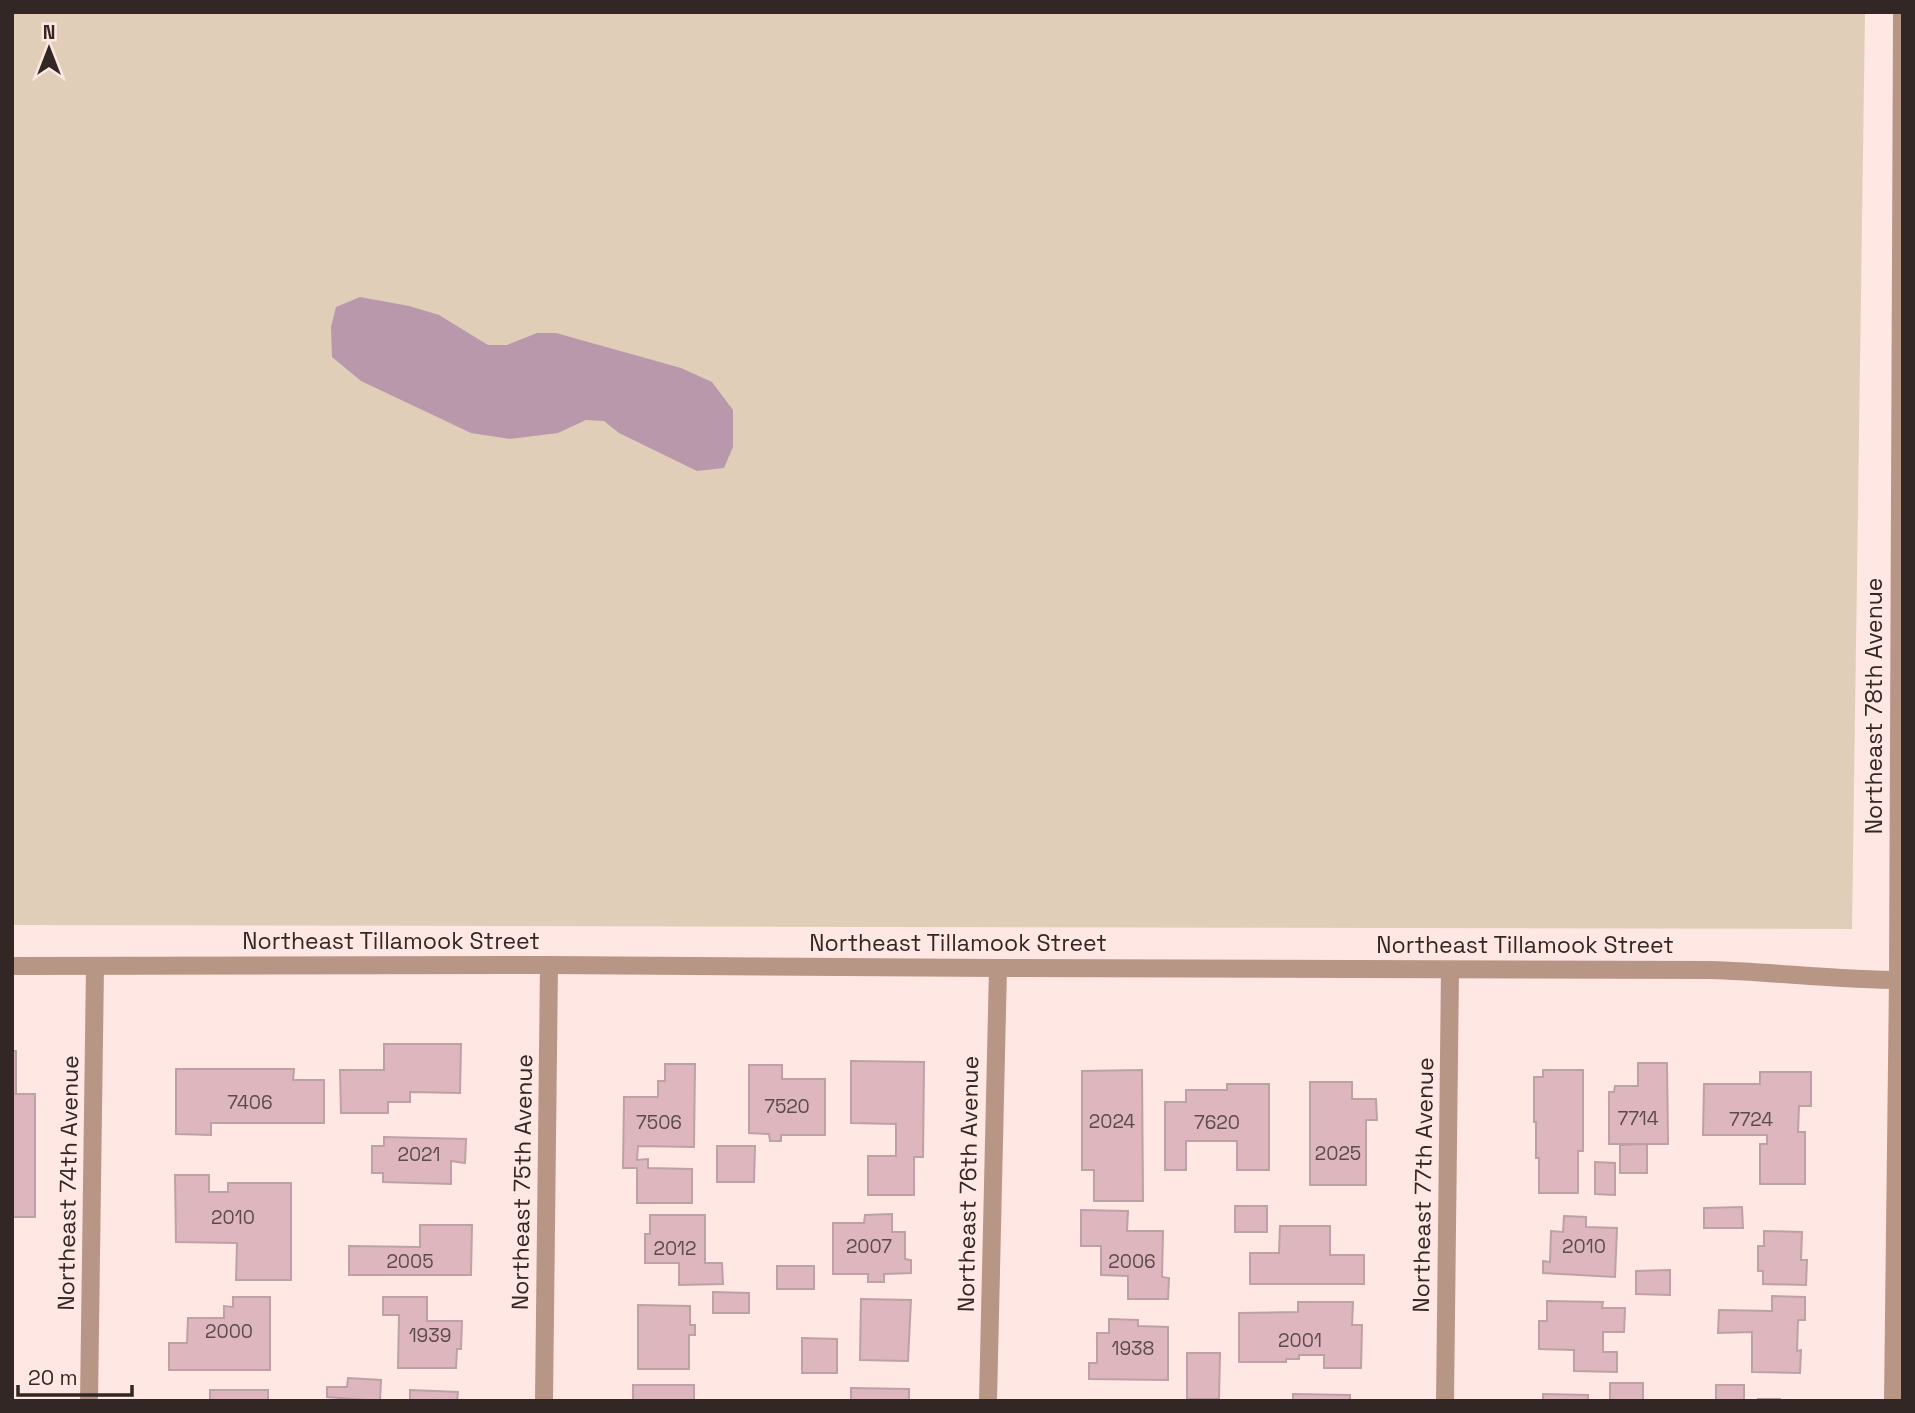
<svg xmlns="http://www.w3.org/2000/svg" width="1915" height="1413" font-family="'Space Grotesk',sans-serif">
	<rect width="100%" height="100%" fill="#ffe7e3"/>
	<path fill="#e1ceb9" d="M 12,12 L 1865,12 L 1852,929 L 12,925 Z"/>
	<path fill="#ba98ab" d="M 360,297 L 409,306 L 439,315 L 488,345 L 507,345 L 537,333 L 556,333 L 681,368 L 712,382 L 733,410 L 733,447 L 724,468 L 697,471 L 619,433 L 604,421 L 586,420 L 558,433 L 510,439 L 471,433 L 361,381 L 332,357 L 331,327 L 336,307 Z"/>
	<g fill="#deb7be" stroke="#bda1a6" stroke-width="2">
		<path d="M 384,1044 L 461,1044 L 460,1093 L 410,1092 L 410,1102 L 388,1102 L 388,1113 L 341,1113 L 340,1070 L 384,1070 Z"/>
		<rect x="12" y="1051" width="4" height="43"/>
		<path d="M 851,1061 L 924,1062 L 923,1157 L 914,1157 L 914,1195 L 868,1195 L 868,1156 L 896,1156 L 896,1124 L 851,1123 Z"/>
		<path d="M 1638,1063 L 1667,1063 L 1668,1144 L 1609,1144 L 1609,1092 L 1614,1092 L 1615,1086 L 1638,1086 Z"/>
		<path d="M 665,1064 L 695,1064 L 694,1147 L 638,1146 L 637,1160 L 648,1159 L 648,1168 L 692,1169 L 692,1203 L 637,1203 L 637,1168 L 623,1168 L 624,1097 L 658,1097 L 658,1081 L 665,1081 Z"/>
		<path d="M 749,1065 L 782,1065 L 782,1079 L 825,1079 L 825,1135 L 781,1135 L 781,1141 L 770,1141 L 769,1134 L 749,1133 Z"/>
		<path d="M 176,1069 L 294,1069 L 293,1080 L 324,1080 L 324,1123 L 211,1123 L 211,1135 L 176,1134 Z"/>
		<path d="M 1142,1070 L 1143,1201 L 1094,1201 L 1094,1170 L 1082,1170 L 1082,1071 Z"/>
		<path d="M 1543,1070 L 1583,1070 L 1583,1151 L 1578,1151 L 1578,1193 L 1539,1193 L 1539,1158 L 1536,1158 L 1536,1122 L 1534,1122 L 1534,1077 L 1543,1077 Z"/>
		<path d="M 1760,1072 L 1811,1072 L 1811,1106 L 1799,1106 L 1798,1132 L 1805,1132 L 1805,1184 L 1760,1184 L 1760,1144 L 1767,1144 L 1767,1135 L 1703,1135 L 1704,1084 L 1760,1084 Z"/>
		<path d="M 1310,1082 L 1352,1082 L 1352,1099 L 1376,1099 L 1377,1120 L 1366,1120 L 1366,1185 L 1310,1185 Z"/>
		<path d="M 1227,1084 L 1269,1084 L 1269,1170 L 1237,1170 L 1237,1141 L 1186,1141 L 1186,1170 L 1165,1170 L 1165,1102 L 1186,1102 L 1186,1090 L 1227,1090 Z"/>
		<rect x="12" y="1094" width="23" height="123"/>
		<path d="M 384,1137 L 466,1139 L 465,1163 L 451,1161 L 451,1184 L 383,1182 L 383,1173 L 372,1173 L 372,1146 L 384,1146 Z"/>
		<path d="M 1647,1144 L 1647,1173 L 1620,1173 L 1620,1145 Z"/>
		<path d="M 717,1146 L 755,1146 L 754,1182 L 717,1182 Z"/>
		<path d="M 1595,1162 L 1615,1163 L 1615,1195 L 1595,1194 Z"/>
		<path d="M 175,1175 L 209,1175 L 209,1192 L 228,1192 L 228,1183 L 291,1183 L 291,1280 L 236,1280 L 237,1243 L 176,1242 Z"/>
		<rect x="1235" y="1206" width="32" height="26"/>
		<path d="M 1742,1207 L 1743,1228 L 1704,1228 L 1704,1208 Z"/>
		<path d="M 1081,1210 L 1128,1211 L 1127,1231 L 1163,1231 L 1162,1277 L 1169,1278 L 1168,1299 L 1128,1299 L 1128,1276 L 1101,1275 L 1101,1246 L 1081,1246 Z"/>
		<path d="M 892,1214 L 892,1232 L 905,1232 L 905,1259 L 911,1260 L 911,1273 L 884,1274 L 884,1282 L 868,1282 L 868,1274 L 833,1274 L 833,1223 L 864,1223 L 865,1215 Z"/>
		<path d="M 650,1215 L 705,1215 L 705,1263 L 722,1263 L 723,1284 L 679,1285 L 679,1263 L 645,1263 L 645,1234 L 650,1234 Z"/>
		<path d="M 1564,1216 L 1586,1217 L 1586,1227 L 1617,1228 L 1615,1277 L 1543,1273 L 1543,1261 L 1550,1262 L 1551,1231 L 1563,1232 Z"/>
		<path d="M 420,1225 L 472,1225 L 471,1275 L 349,1275 L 349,1246 L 420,1247 Z"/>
		<path d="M 1280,1226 L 1330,1226 L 1330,1255 L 1364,1255 L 1364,1284 L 1250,1284 L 1250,1253 L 1279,1253 Z"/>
		<path d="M 1764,1231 L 1802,1232 L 1801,1260 L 1807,1260 L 1806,1285 L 1763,1284 L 1763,1271 L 1758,1271 L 1758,1246 L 1764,1246 Z"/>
		<rect x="777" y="1266" width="37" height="23"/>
		<path d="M 1670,1270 L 1670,1295 L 1636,1294 L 1636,1271 Z"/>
		<path d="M 713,1292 L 749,1293 L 749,1313 L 713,1313 Z"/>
		<path d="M 1772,1296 L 1805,1297 L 1805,1320 L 1798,1320 L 1797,1351 L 1801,1350 L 1800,1373 L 1752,1372 L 1752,1332 L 1718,1333 L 1719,1310 L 1772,1311 Z"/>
		<path d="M 233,1297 L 270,1297 L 270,1370 L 169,1370 L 169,1343 L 187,1343 L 188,1318 L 224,1318 L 224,1306 L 233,1307 Z"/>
		<path d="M 383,1297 L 427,1297 L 427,1321 L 462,1321 L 461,1349 L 457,1349 L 456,1368 L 398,1368 L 399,1315 L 383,1315 Z"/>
		<path d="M 861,1299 L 911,1300 L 908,1361 L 860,1360 Z"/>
		<path d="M 1547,1301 L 1603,1302 L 1602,1308 L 1625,1308 L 1624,1332 L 1603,1332 L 1603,1352 L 1617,1352 L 1617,1372 L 1574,1371 L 1574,1350 L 1539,1349 L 1539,1321 L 1547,1321 Z"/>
		<path d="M 1298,1302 L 1353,1302 L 1352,1325 L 1362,1325 L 1361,1368 L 1324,1368 L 1324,1355 L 1299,1355 L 1299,1359 L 1286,1359 L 1286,1362 L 1239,1362 L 1239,1313 L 1298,1312 Z"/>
		<path d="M 638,1305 L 690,1306 L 690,1325 L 695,1325 L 695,1335 L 689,1335 L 689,1369 L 638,1369 Z"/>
		<path d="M 1109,1319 L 1138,1320 L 1138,1326 L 1168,1327 L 1168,1380 L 1089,1379 L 1089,1363 L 1097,1363 L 1097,1333 L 1109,1333 Z"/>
		<path d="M 802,1338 L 837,1339 L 837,1373 L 802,1373 Z"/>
		<path d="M 1187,1353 L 1220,1353 L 1219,1399 L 1187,1399 Z"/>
		<path d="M 348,1378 L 381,1380 L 380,1401 L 327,1397 L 327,1387 L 347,1387 Z"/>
		<rect x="1610" y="1383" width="33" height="18"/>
		<rect x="633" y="1385" width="61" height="16"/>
		<rect x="1716" y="1385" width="28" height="16"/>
		<path d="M 851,1388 L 909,1389 L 909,1401 L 851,1401 Z"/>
		<rect x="210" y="1390" width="58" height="11"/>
		<path d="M 410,1390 L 458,1392 L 457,1401 L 410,1401 Z"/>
		<path d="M 1293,1394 L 1350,1395 L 1350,1401 L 1293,1401 Z"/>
		<path d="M 1543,1394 L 1588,1395 L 1588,1401 L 1543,1401 Z"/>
		<rect x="1758" y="1399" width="22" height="2"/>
	</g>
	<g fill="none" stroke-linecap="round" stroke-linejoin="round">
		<g stroke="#b89685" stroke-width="18">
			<path d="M 12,966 L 549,965 L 998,968 L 1711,970 C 1775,972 1838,980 1903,980"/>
			<path d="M 89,1401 L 95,967"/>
			<path d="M 544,1401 L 549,965"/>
			<path d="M 988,1401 L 998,968"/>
			<path d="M 1445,1401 L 1450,970"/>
			<path d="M 1893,1401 L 1898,980 L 1902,12"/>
		</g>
	</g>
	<g text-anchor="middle" stroke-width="5" stroke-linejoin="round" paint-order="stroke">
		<g font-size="19" fill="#5d4b4b">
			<text x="250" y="1109">7406</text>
			<text x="787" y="1113">7520</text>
			<text x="1638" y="1125">7714</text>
			<text x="1751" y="1126">7724</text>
			<text x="1112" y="1128">2024</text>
			<text x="659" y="1129">7506</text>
			<text x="1217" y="1129">7620</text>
			<text x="1338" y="1160">2025</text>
			<text x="419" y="1161">2021</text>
			<text x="233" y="1224">2010</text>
			<text x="869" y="1253">2007</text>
			<text x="1584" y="1253">2010</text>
			<text x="675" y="1255">2012</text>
			<text x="410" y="1268">2005</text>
			<text x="1132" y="1268">2006</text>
			<text x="229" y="1338">2000</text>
			<text x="430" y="1342">1939</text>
			<text x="1300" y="1347">2001</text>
			<text x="1133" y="1355">1938</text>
		</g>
		<g font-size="23" fill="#322725" stroke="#ffe7e3">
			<text transform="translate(1874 706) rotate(-90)" y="8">Northeast 78th Avenue</text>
			<text x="391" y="949">Northeast Tillamook Street</text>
			<text x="958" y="951">Northeast Tillamook Street</text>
			<text x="1525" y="953">Northeast Tillamook Street</text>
			<text transform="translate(522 1182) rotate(-89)" y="8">Northeast 75th Avenue</text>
			<text transform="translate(68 1183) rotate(-89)" y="8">Northeast 74th Avenue</text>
			<text transform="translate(968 1184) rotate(-89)" y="8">Northeast 76th Avenue</text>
			<text transform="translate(1423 1185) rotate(-89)" y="8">Northeast 77th Avenue</text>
		</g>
	</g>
	<rect width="1915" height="1413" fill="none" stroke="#322725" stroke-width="28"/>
	<g transform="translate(49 49)" stroke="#ffe7e3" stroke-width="5" paint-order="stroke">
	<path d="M0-5L12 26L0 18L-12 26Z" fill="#322725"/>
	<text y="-10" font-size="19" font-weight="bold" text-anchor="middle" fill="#322725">N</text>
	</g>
	<path d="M18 1385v10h114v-10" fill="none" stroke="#322725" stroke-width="3.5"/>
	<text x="28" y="1385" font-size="21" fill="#322725" stroke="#ffe7e3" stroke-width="5" paint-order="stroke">20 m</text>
</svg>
